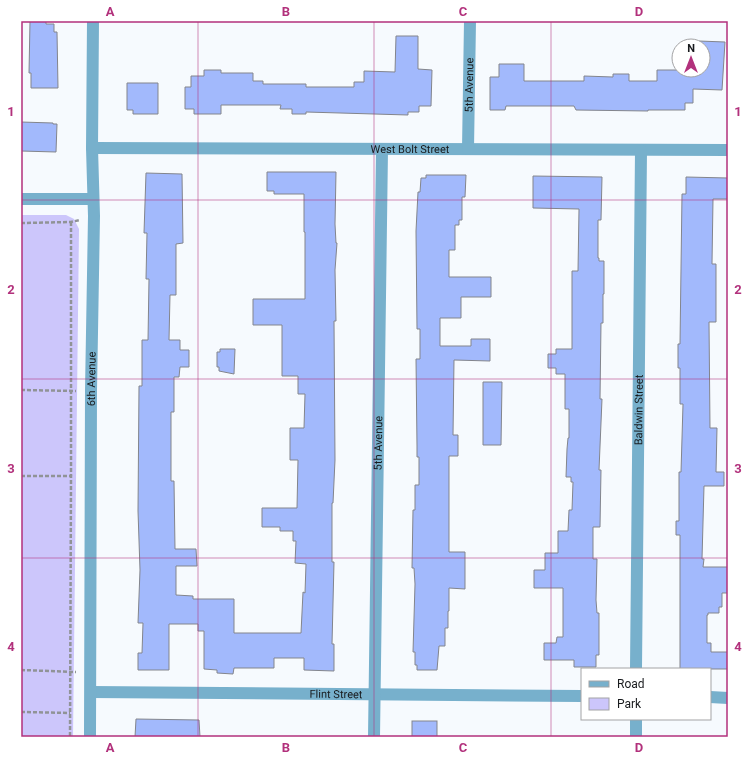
<svg xmlns="http://www.w3.org/2000/svg" width="749" height="758" font-family="Roboto,sans-serif">
	<rect width="100%" height="100%" fill="#f6fafe"/>
	<path fill="#ccc6fb" d="M 21,215 L 66,215 L 74,219 L 79,229 L 73,737 L 21,737 Z"/>
	<g fill="#a2b9fc" stroke="#83858c">
		<path d="M 30,21 L 46,21 L 46,24 L 54,24 L 54,32 L 57,32 L 58,88 L 31,88 L 31,73 L 29,73 Z"/>
		<path d="M 396,36 L 418,36 L 418,69 L 432,70 L 431,106 L 419,106 L 419,112 L 408,112 L 408,115 L 306,112 L 306,114 L 292,114 L 292,109 L 280,109 L 281,105 L 221,105 L 221,114 L 194,114 L 194,109 L 185,109 L 185,87 L 191,87 L 191,76 L 204,76 L 204,70 L 221,70 L 221,73 L 253,73 L 253,81 L 263,81 L 263,84 L 306,84 L 306,87 L 354,87 L 354,82 L 364,82 L 364,71 L 395,72 Z"/>
		<path d="M 699,41 L 725,42 L 722,90 L 693,89 L 693,103 L 685,103 L 685,110 L 648,110 L 648,111 L 576,110 L 574,106 L 506,106 L 505,110 L 490,110 L 490,77 L 499,77 L 499,64 L 524,64 L 524,81 L 584,81 L 584,76 L 613,77 L 613,74 L 629,74 L 629,81 L 657,81 L 657,70 L 703,70 L 703,46 L 698,46 Z"/>
		<path d="M 127,83 L 158,83 L 158,114 L 133,114 L 133,110 L 127,110 Z"/>
		<path d="M 21,122 L 53,123 L 53,124 L 57,124 L 56,152 L 21,151 Z"/>
		<path d="M 267,172 L 336,172 L 335,224 L 336,243 L 337,243 L 335,270 L 336,321 L 334,321 L 335,460 L 333,503 L 332,503 L 332,562 L 334,562 L 332,644 L 334,644 L 334,671 L 304,670 L 304,658 L 274,658 L 274,668 L 234,668 L 233,674 L 217,673 L 217,670 L 204,669 L 204,631 L 198,631 L 198,624 L 169,624 L 169,670 L 138,670 L 138,653 L 142,653 L 143,623 L 138,623 L 140,570 L 138,511 L 139,386 L 142,386 L 142,340 L 148,340 L 149,279 L 146,279 L 147,233 L 144,233 L 146,173 L 182,174 L 183,243 L 176,244 L 176,295 L 170,295 L 169,340 L 180,340 L 180,350 L 189,350 L 189,367 L 180,367 L 179,377 L 174,377 L 174,412 L 171,412 L 171,481 L 174,481 L 175,549 L 196,549 L 197,566 L 176,566 L 176,595 L 193,596 L 193,599 L 234,599 L 234,633 L 301,633 L 303,592 L 305,593 L 306,564 L 295,563 L 296,541 L 293,541 L 293,531 L 280,531 L 280,527 L 262,527 L 262,508 L 297,508 L 298,460 L 290,460 L 290,428 L 304,428 L 305,394 L 298,394 L 298,376 L 282,376 L 282,325 L 253,325 L 253,299 L 305,299 L 305,232 L 304,232 L 304,194 L 274,194 L 274,191 L 267,191 Z"/>
		<path d="M 426,175 L 466,175 L 465,197 L 462,197 L 462,220 L 459,220 L 459,225 L 455,225 L 455,250 L 449,250 L 449,277 L 491,277 L 491,297 L 461,297 L 461,318 L 440,318 L 440,346 L 471,346 L 471,339 L 490,339 L 490,361 L 454,360 L 453,435 L 458,435 L 458,456 L 449,456 L 449,552 L 465,552 L 465,589 L 449,588 L 449,611 L 448,611 L 448,628 L 445,628 L 445,646 L 439,646 L 437,670 L 417,670 L 417,665 L 415,665 L 415,652 L 413,652 L 415,584 L 414,568 L 412,568 L 413,510 L 415,510 L 415,485 L 419,485 L 419,457 L 417,457 L 417,446 L 416,359 L 420,359 L 420,329 L 417,329 L 416,231 L 418,192 L 420,192 L 421,178 L 426,178 Z"/>
		<path d="M 533,176 L 602,177 L 601,220 L 598,220 L 598,258 L 599,258 L 599,261 L 604,261 L 604,294 L 603,294 L 603,323 L 601,323 L 600,399 L 602,399 L 599,470 L 601,470 L 600,527 L 593,527 L 593,559 L 597,559 L 596,600 L 597,613 L 599,613 L 599,655 L 596,655 L 596,667 L 574,667 L 574,660 L 544,660 L 544,643 L 556,643 L 557,637 L 563,637 L 563,588 L 534,588 L 534,570 L 545,570 L 545,553 L 558,553 L 558,531 L 568,531 L 569,510 L 572,510 L 573,482 L 571,482 L 571,477 L 566,477 L 567,449 L 568,438 L 569,438 L 569,409 L 565,409 L 565,374 L 556,374 L 556,368 L 548,368 L 548,354 L 556,354 L 556,349 L 572,349 L 572,271 L 578,271 L 579,209 L 533,208 Z"/>
		<path d="M 686,177 L 728,178 L 728,199 L 713,199 L 712,264 L 716,264 L 716,322 L 709,322 L 710,428 L 717,428 L 716,472 L 724,472 L 724,486 L 704,486 L 702,559 L 704,559 L 703,567 L 728,567 L 728,593 L 722,593 L 722,607 L 719,607 L 719,613 L 708,613 L 708,615 L 707,615 L 707,643 L 711,643 L 711,652 L 728,652 L 728,669 L 680,669 L 680,535 L 676,535 L 676,521 L 679,521 L 679,472 L 681,472 L 683,404 L 680,404 L 680,368 L 678,368 L 678,344 L 680,344 L 682,194 L 686,194 Z"/>
		<path d="M 220,349 L 235,349 L 234,374 L 219,371 L 219,367 L 217,367 L 217,352 L 220,352 Z"/>
		<path d="M 483,382 L 502,382 L 501,445 L 483,445 Z"/>
		<path d="M 136,719 L 199,720 L 200,737 L 135,737 Z"/>
		<rect x="412" y="721" width="25" height="16"/>
	</g>
	<g fill="none" stroke-linecap="round" stroke-linejoin="round">
		<g stroke="#909396" stroke-width="2.5" stroke-dasharray="4 2" stroke-linecap="butt">
			<path d="M 71,222 L 71,476"/>
			<path d="M 21,223 L 71,222 L 80,220"/>
			<path d="M 21,390 L 76,391"/>
			<path d="M 21,476 L 71,476 L 70,737"/>
			<path d="M 21,670 L 76,672"/>
			<path d="M 21,712 L 70,713"/>
		</g>
		<g stroke="#77b0cc" stroke-width="12">
			<path id="s1" d="M 92,148 L 728,150"/>
			<path id="s2" d="M 468,149 L 470,21"/>
			<path d="M 21,199 L 93,199"/>
			<path id="s3" d="M 636,669 L 641,151"/>
			<path id="s4" d="M 91,692 L 582,696"/>
			<path d="M 710,697 L 728,698"/>
			<path id="s5" d="M 374,737 L 382,150"/>
			<path d="M 636,737 L 636,719"/>
		</g>
		<path stroke="#77b0cc" stroke-width="12" id="s6" d="M 90,737 L 91,391 L 94,216 L 92,148 L 93,21"/>
	</g>
	<path fill="none" stroke="#b2317c" stroke-width="1" stroke-opacity="0.55" d="M 198,21 L 198,737M 374,21 L 374,737M 551,21 L 551,737M 21,200 L 728,200M 21,379 L 728,379M 21,558 L 728,558"/>
	<g text-anchor="middle" stroke-width="3" stroke-linejoin="round" paint-order="stroke">
		<g font-size="11" fill="#181a1d" stroke="#fff">
			<text dy="4" stroke="none"><textPath href="#s2" startOffset="64">5th Avenue</textPath></text>
			<text dy="4" stroke="none"><textPath href="#s1" startOffset="318">West Bolt Street</textPath></text>
			<text dy="4" stroke="none"><textPath href="#s6" startOffset="358">6th Avenue</textPath></text>
			<text dy="4" stroke="none"><textPath href="#s3" startOffset="259">Baldwin Street</textPath></text>
			<text dy="4" stroke="none"><textPath href="#s5" startOffset="294">5th Avenue</textPath></text>
			<text dy="4" stroke="none"><textPath href="#s4" startOffset="245">Flint Street</textPath></text>
		</g>
	</g>
	<rect width="749" height="758" fill="none" stroke="#ffffff" stroke-width="44"/>
	<rect x="581" y="668" width="130" height="52" fill="#ffffff" stroke="#a3a3a5"/>
	<rect x="589" y="681" width="20" height="6" fill="#77b0cc" stroke="#a3a3a5"/>
	<text x="617" y="688" font-size="12" fill="#181a1d">Road</text>
	<rect x="589" y="698" width="20" height="12" fill="#ccc6fb" stroke="#a3a3a5"/>
	<text x="617" y="708" font-size="12" fill="#181a1d">Park</text>
	<g transform="translate(691 58)"><circle r="19" fill="#ffffff" stroke="#a3a3a5"/>
	<path d="M0-3L7 15L0 10L-7 15Z" fill="#b2317c"/>
	<text y="-6" font-size="11" font-weight="bold" text-anchor="middle" fill="#181a1d">N</text>
	</g>
	<rect x="22" y="22" width="705" height="714" fill="none" stroke="#b2317c" stroke-width="1.5"/>
	<g font-size="13" text-anchor="middle" font-weight="bold" fill="#b2317c">
		<text x="110" y="16">A</text>
		<text x="286" y="16">B</text>
		<text x="463" y="16">C</text>
		<text x="639" y="16">D</text>
		<text x="11" y="116">1</text>
		<text x="738" y="116">1</text>
		<text x="11" y="294">2</text>
		<text x="738" y="294">2</text>
		<text x="11" y="473">3</text>
		<text x="738" y="473">3</text>
		<text x="11" y="651">4</text>
		<text x="738" y="651">4</text>
		<text x="110" y="752">A</text>
		<text x="286" y="752">B</text>
		<text x="463" y="752">C</text>
		<text x="639" y="752">D</text>
	</g>
</svg>
